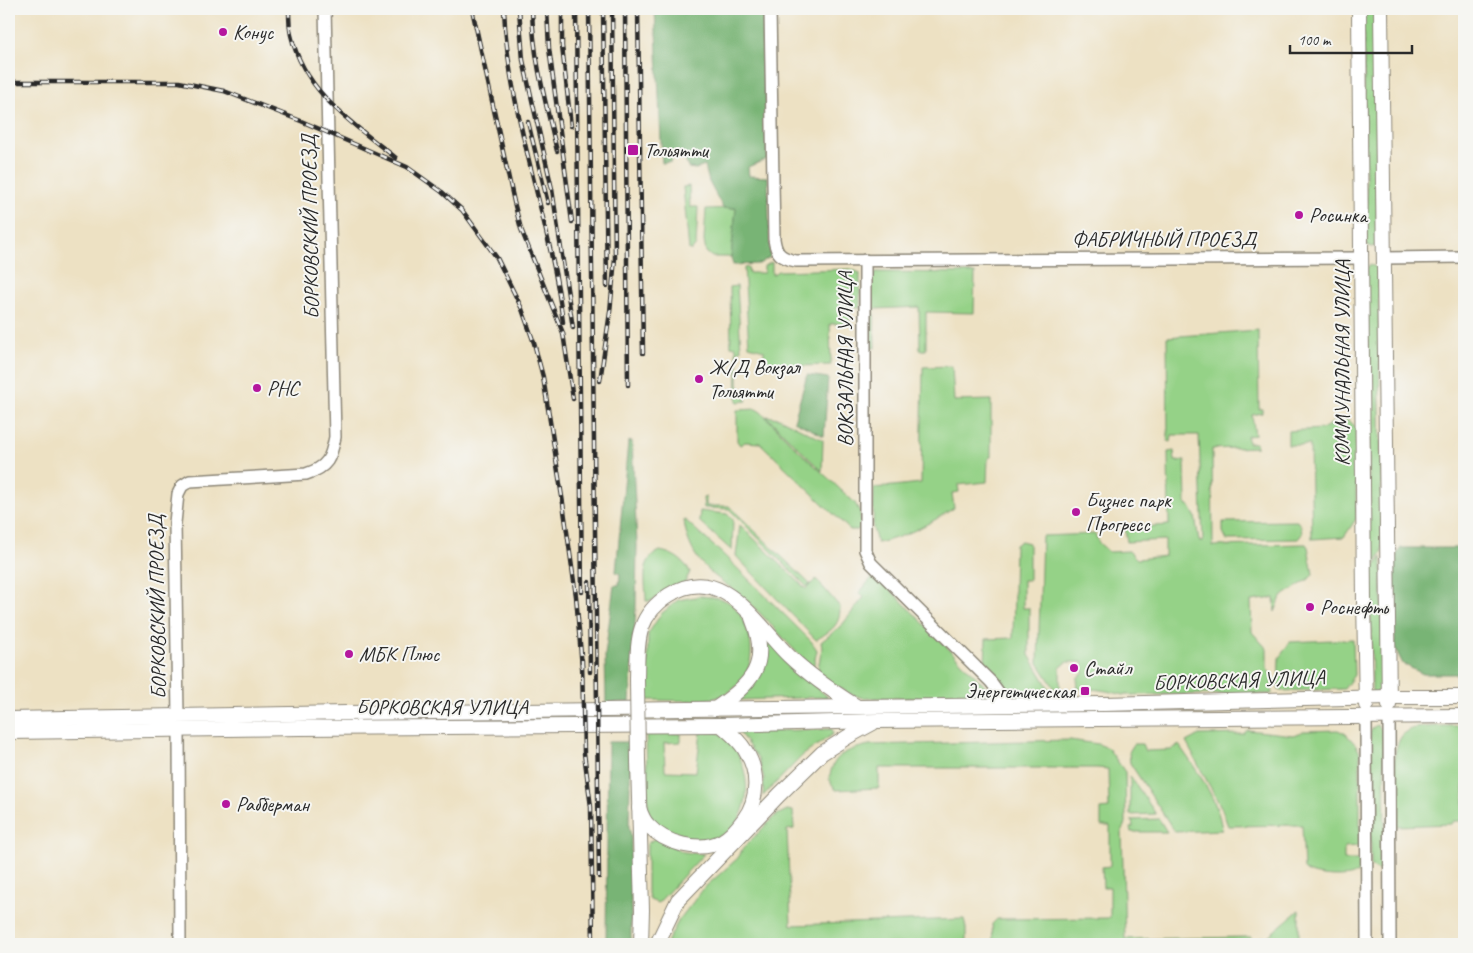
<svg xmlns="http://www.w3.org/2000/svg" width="1473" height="953" font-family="Caveat,sans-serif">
	<rect width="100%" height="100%" fill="#f6f6f2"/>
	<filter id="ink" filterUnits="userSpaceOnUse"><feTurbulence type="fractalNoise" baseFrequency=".02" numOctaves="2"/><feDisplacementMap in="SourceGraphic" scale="10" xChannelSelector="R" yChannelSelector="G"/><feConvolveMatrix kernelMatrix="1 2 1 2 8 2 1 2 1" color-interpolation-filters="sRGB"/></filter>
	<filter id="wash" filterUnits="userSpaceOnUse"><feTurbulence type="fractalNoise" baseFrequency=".0096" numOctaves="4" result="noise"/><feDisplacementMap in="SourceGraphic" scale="20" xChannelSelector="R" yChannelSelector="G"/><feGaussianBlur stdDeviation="1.12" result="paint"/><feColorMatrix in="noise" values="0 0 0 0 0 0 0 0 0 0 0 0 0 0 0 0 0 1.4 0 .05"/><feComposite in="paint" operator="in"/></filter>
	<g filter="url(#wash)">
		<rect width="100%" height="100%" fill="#ede1c3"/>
		<g fill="#95d287" stroke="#607e59">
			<path d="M 1363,9 L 1377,9 L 1377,245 L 1372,247 L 1367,245 Z"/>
			<path d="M 689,186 L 690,207 L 698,207 L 696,245 L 692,250 L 689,250 L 683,187 Z"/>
			<path d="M 736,208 L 731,257 L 712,257 L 706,252 L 704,241 L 706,209 Z"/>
			<path d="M 772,262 L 772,275 L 778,271 L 851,269 L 860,273 L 860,308 L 851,306 L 849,323 L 830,324 L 831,365 L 764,367 L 764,350 L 749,346 L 744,268 L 748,267 L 749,273 L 764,273 L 764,266 Z"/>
			<path d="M 1371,265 L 1378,268 L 1382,553 L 1370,568 L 1367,267 Z"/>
			<path d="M 876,272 L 975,273 L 974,313 L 926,312 L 926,350 L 920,350 L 919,307 L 874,309 L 875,348 L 871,348 L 870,282 Z"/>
			<path d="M 737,286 L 741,350 L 738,351 L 738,385 L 747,401 L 737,402 L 736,347 L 731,346 L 730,287 Z"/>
			<path d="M 1258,330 L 1259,409 L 1262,409 L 1262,413 L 1252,415 L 1255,435 L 1247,436 L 1248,443 L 1256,443 L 1257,447 L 1212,449 L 1213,546 L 1306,544 L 1308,547 L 1313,574 L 1309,579 L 1281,597 L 1275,612 L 1274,598 L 1251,601 L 1252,632 L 1267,649 L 1267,669 L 1272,675 L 1272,694 L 1124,695 C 1108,691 1094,688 1078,689 L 1077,678 L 1084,673 L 1082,662 L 1067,662 L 1060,668 L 1060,692 L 1057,692 L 1038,663 L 1042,536 L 1095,534 L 1099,543 L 1109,552 L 1129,551 L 1137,559 L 1165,556 L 1165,540 L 1127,542 L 1125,528 L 1169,525 L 1168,452 L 1174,451 L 1175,461 L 1185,461 L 1186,505 L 1189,505 L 1195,516 L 1199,541 L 1203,542 L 1199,435 L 1172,435 L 1171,442 L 1168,441 L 1167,337 Z"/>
			<path d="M 952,366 L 954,401 L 991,400 L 991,457 L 988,458 L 987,482 L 958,485 L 959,492 L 952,493 L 954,508 C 931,523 904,538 877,543 L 873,528 L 874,488 L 921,483 L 923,367 Z"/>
			<path d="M 756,409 L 761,412 L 798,450 L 855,503 L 860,512 L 861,525 L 858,530 L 850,530 L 760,443 L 745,442 L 740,445 L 737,441 L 737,410 Z"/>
			<path d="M 766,416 L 779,418 L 823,440 L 822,471 Z"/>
			<path d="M 1346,418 L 1356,427 L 1356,519 L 1344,537 L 1312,539 L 1310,445 L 1288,445 L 1288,431 L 1322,429 L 1340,419 Z"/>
			<path d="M 706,497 L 706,506 L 729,506 L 810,584 L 807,587 L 729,509 L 704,508 L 703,498 Z"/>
			<path d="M 700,511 L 727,514 L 733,519 L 732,551 L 699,521 Z"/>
			<path d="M 684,519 L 726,557 L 811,641 L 817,650 L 813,668 C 789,647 769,620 745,599 C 731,587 715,578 703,565 C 692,553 685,535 684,519 Z"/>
			<path d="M 1297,521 L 1301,526 L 1302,534 L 1298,539 L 1227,540 L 1223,532 L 1223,522 Z"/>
			<path d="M 740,525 L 806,589 L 816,579 L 840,607 C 840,627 831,630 816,640 L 736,556 Z"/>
			<path d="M 1021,541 L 1029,543 L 1029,580 L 1023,580 L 1023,608 L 1029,608 L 1029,655 L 1053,695 L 1022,700 L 1015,699 L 989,674 L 985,665 L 986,639 L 1013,638 L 1015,545 Z"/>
			<path d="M 660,551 C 672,553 684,560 690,572 L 685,582 L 651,601 L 646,601 C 646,582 639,560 660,551 Z"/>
			<path d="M 1382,557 L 1382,686 L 1379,694 L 1372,693 L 1370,572 Z"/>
			<path d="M 875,574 L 987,688 L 990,698 L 863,698 L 850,694 L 820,676 L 817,673 L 822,648 L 821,642 L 842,625 L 864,597 L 859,593 Z"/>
			<path d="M 701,596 C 708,597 717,597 724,600 C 734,604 740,613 744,622 C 757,649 753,680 724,695 C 707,703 667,700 647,700 L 648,634 L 661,614 L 678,600 Z"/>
			<path d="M 766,638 L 802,676 L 828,697 L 738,700 L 763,639 Z"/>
			<path d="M 1353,639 L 1354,675 L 1344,689 L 1280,691 L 1278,689 L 1279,658 L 1290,642 Z"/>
			<path d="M 1377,725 L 1382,730 L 1384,739 L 1385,866 L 1378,871 L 1371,866 L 1370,734 L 1372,728 Z"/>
			<path d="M 1464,726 L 1464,821 L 1453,821 L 1451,824 L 1396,826 L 1394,823 C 1394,800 1387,744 1407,731 C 1415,725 1453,726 1464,726 Z"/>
			<path d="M 832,729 L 833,734 L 802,756 L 763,796 L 764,778 L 758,759 L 739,732 Z"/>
			<path d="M 1248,730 L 1293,735 L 1304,731 L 1338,730 L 1346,734 L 1356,745 L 1360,753 L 1360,846 L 1344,847 L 1344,860 L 1360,860 L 1360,870 C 1358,872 1356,874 1353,875 C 1344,879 1310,877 1304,869 L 1302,825 L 1228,826 L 1221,807 L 1186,742 L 1199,735 L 1243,734 Z"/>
			<path d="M 701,732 C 705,732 711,731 716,732 C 723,734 727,738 731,743 C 759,779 750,845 695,839 C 672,837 664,833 648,817 L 646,733 L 681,733 L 681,742 L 664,743 L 665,771 L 696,772 Z"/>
			<path d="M 1070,740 L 1098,744 L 1108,748 L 1125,772 L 1126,823 L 1122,830 L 1125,939 L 1251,937 L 1253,944 L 993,944 L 992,924 L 997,919 L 1110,918 L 1110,887 L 1103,887 L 1102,867 L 1110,866 L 1110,826 L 1101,826 L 1101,809 L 1109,808 L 1108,769 L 1097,768 L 879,768 L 879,788 L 836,790 L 829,780 C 833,754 845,751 869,745 Z"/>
			<path d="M 1134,744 L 1142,744 L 1145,751 L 1171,750 L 1179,745 C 1197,771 1218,798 1222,830 L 1175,832 L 1130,763 L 1129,752 Z"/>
			<path d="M 1130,776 L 1156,814 L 1130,815 Z"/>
			<path d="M 787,810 L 793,811 L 794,829 L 787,830 L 791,925 L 964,919 L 966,928 L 966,944 L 666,944 L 679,920 L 704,888 L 738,858 L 743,848 L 775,816 Z"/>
			<path d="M 1159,819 L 1167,832 L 1131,832 L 1130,828 L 1133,827 L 1132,820 Z"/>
			<path d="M 655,838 L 684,852 L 704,854 L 658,903 L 650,900 L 647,890 L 647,844 Z"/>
			<path d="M 1299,910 L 1299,944 L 1262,944 L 1260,937 L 1267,937 Z"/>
		</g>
		<g fill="#78b474" stroke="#527050">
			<path d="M 655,9 L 764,9 L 767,159 L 748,167 L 749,176 L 768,177 L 770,257 L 759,264 L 733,265 L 731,257 L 736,208 L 723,208 L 709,182 L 705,166 L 696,169 L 688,168 L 683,153 L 675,154 L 671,162 L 662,163 Z"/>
			<path d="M 807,375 L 828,378 L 824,436 L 794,421 Z"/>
			<path d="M 632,441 L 637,545 L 636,607 L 630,702 L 606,703 L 605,655 L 614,585 L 619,585 L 620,574 L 616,572 L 628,442 Z"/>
			<path d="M 1401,548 L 1464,548 L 1464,674 L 1423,674 L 1403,664 L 1395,648 L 1394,559 Z"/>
			<path d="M 608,742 L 631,742 L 629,828 L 631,835 L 631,944 L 606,944 Z"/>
		</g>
	</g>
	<g filter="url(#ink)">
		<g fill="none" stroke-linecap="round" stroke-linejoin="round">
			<defs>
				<g id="minor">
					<path d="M 770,9 L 774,239 C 776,254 781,258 796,261 L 1361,258"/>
					<path d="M 1384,258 L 1464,257"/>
					<path d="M 865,260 L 865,550 L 871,563 L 991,682 L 1008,705"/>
					<path d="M 178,716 L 175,523 L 178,494 L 182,486 L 190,481 L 306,474 C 328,467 331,458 335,437 L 325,9"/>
					<path d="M 1366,716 L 1367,944"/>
					<path d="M 1389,716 L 1390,944"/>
					<path d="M 179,729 L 180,944"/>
				</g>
				<g id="major">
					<path d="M 1359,9 L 1364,601 L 1366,705"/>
					<path d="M 1381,9 L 1389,705"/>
					<path d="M 637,679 C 638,642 635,617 669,595 C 722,561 757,625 789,656 C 809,675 832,691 856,706"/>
					<path d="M 715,709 C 752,683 771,665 752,618"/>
					<path d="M 9,719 L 346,713 L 1104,704 L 1389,697 L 1464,697"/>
					<path d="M 9,732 L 300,728 L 721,725 L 876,721 L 1464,716"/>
					<path d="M 638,761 L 642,910 L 641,944"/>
					<path d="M 639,808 C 641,814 643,820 648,825 C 665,844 700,853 722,841 C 731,836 738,827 744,819 C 759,799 759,771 745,750 C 739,740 730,733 721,725"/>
					<path d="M 657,944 L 678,900 L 779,795 L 822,753 L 849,736 L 873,723"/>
				</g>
			</defs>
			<use href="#minor" stroke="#8c8677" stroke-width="14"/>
			<use href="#major" stroke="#8c8677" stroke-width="16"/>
			<use href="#minor" stroke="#fff" stroke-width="11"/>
			<use href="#major" stroke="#fff" stroke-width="14"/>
			<defs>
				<g id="rail">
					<path d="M 289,9 C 289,17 289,27 291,35 C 304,92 353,124 396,158"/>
					<path d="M 472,9 L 514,202 L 521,229 L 563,333 L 573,399"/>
					<path d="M 504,9 C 508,115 550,216 563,322"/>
					<path d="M 519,9 L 523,60 L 552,189 L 573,328"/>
					<path d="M 532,9 C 533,57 546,104 557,151"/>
					<path d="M 547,9 L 549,48 L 572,222"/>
					<path d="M 562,9 L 562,46 L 571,126"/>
					<path d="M 576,9 L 582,592"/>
					<path d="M 589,9 L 599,877"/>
					<path d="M 603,9 L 607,286"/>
					<path d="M 625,9 L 628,385"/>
					<path d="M 638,9 L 643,353"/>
					<path d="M 9,82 L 179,82 L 224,91 L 301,121 L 407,167 L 442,192 L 462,210 L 497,258 L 522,309 L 534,343 L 543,377 L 563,503 L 576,596 L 582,667"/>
					<path d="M 528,122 L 548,203"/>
					<path d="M 600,381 L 610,312 L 615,258 L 612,9"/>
					<path d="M 589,582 L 590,672"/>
					<path d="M 582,660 L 584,753 L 591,807 L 593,944"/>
				</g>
			</defs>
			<use href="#rail" stroke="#2b2b2b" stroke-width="4.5"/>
			<use href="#rail" stroke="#f6f6f2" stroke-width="2.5" stroke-dasharray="8" stroke-linecap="butt"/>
			<defs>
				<path id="major-bridge" d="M 637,679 L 638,761"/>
			</defs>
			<use href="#major-bridge" stroke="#8c8677" stroke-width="16" stroke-linecap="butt"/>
			<use href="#major-bridge" stroke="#fff" stroke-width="14"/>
		</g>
	</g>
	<g fill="#b5179e" stroke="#f6f6f2" stroke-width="2">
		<circle cx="223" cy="32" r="5"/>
		<rect x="627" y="144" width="12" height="12" rx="2.5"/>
		<circle cx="1299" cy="215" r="5"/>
		<circle cx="699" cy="379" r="5"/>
		<circle cx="257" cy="388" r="5"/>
		<circle cx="1076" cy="512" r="5"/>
		<circle cx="1310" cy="607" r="5"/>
		<circle cx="349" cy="654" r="5"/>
		<circle cx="1074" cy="668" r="5"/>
		<rect x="1080" y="686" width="10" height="10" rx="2.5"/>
		<circle cx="226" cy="804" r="5"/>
	</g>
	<g text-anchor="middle" stroke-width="4" stroke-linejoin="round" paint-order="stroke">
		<g font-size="21" fill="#2b2b2b" stroke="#f6f6f2" text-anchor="start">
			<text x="233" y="39">Конус</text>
			<text x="644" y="157">Тольятти</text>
			<text x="1309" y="222">Росинка</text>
			<text x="709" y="374">Ж/Д Вокзал<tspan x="709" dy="24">Тольятти</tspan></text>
			<text x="267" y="395">РНС</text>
			<text x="1086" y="507">Бизнес парк<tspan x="1086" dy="24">Прогресс</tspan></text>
			<text x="1320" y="614">Роснефть</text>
			<text x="359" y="661">МБК Плюс</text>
			<text x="1084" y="675">Стайл</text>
			<text x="1075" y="698" text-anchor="end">Энергетическая</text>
			<text x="236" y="811">Рабберман</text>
		</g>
		<g font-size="21" fill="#2b2b2b" stroke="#f6f6f2">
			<text transform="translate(310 227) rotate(-91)" y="7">БОРКОВСКИЙ ПРОЕЗД</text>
			<text x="1164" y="246">ФАБРИЧНЫЙ ПРОЕЗД</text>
			<text transform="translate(845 359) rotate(-90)" y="7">ВОКЗАЛЬНАЯ УЛИЦА</text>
			<text transform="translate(1342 363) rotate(-90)" y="7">КОММУНАЛЬНАЯ УЛИЦА</text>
			<text transform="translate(157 607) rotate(-91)" y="7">БОРКОВСКИЙ ПРОЕЗД</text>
			<text transform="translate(1239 680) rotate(-2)" y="7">БОРКОВСКАЯ УЛИЦА</text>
			<text x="442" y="714">БОРКОВСКАЯ УЛИЦА</text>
		</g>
	</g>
	<rect width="1473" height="953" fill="none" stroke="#f6f6f2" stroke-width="30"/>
	<path d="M1290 45v8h122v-8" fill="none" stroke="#2b2b2b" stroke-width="2.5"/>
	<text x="1298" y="45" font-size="15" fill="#2b2b2b" stroke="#f6f6f2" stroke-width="4" paint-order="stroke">100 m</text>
</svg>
